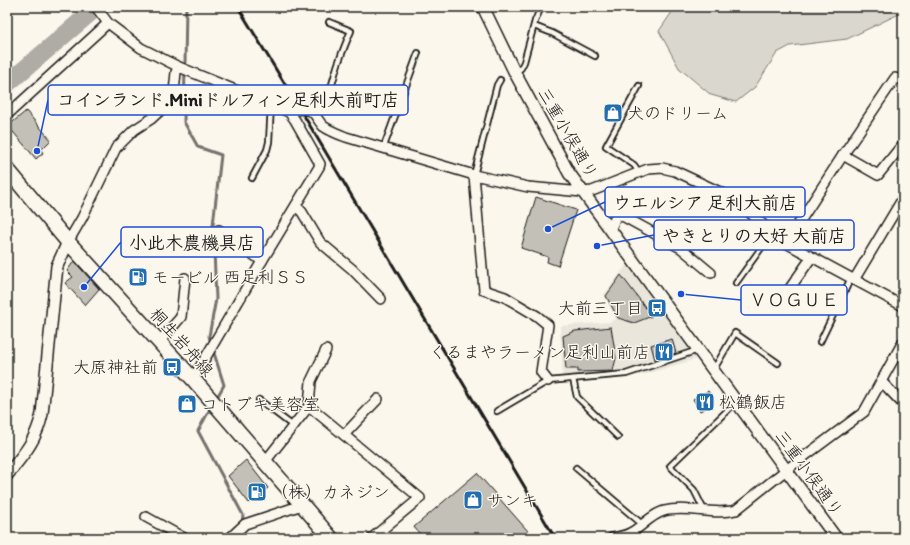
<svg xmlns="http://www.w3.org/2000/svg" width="910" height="545" font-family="Itim,'Klee One',sans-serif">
	<rect width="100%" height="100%" fill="#fbf7ec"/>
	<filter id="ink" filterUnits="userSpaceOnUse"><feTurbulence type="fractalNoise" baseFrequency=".025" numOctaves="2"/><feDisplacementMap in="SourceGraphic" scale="8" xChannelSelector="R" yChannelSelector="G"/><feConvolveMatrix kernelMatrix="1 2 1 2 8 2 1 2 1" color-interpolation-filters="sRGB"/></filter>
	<g filter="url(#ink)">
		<path fill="#eae6dc" d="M 627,264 L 696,359 L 643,375 L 563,383 L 560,326 L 609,322 L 616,319 L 604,295 Z"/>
		<path fill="#dad7ce" stroke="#7b7a75" d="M 672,7 L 903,7 L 903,12 L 847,39 L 790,46 L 777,53 L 755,87 L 736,102 L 711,95 L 679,68 L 659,31 L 674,9 Z"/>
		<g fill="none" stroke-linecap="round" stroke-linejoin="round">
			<g stroke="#74726e" stroke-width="3">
				<path d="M 186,7 L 184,122 L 198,147 L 221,155 L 213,225 L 216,299 L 209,336 L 211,344"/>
				<path d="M 213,350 L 224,385 L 216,399"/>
				<path d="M 211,407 L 198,431 L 243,515 L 242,524"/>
				<path d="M 240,538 L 241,532"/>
			</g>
			<path stroke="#afaca5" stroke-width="18" d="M 7,84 L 97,7"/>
		</g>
		<g fill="#c3c0b8" stroke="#1c1c1c">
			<path d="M 26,111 L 51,140 L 41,150 L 43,153 L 36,159 L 8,126 Z"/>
			<path d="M 536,197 L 576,210 L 558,266 L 547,262 L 548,257 L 521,248 Z"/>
			<path d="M 74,261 L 99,289 L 85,305 L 65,283 L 73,277 L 67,271 Z"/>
			<path d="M 621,275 L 652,316 L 634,323 L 618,318 L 606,296 Z"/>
			<path d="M 611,327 L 616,358 L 613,371 L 578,372 L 578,369 L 566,369 L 563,336 L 575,331 Z"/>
			<path d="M 672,339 L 676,353 L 655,360 L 651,345 Z"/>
			<path d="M 708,391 L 713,399 L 713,404 L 700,411 L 693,399 Z"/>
			<path d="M 246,460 L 268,488 L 249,503 L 228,476 Z"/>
			<path d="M 477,473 L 534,538 L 423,538 L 414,527 Z"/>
		</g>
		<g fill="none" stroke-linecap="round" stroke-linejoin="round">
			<defs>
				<g id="service">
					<path d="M 534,26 L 552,33 L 595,56"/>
					<path d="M 515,73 L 521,68 L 524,62 L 535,21 L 541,7"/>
					<path d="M 315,116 C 330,103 332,81 338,64 C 342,53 346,42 351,31 L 329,22"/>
					<path d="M 383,149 L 418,53"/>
					<path d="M 639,172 L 634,165 L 606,146 L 639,86"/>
					<path d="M 474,175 L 497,85 L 500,80"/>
					<path d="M 252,178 L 267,150 L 269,142 L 271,105"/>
					<path d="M 736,283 L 772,233"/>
					<path d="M 820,342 L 851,278"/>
					<path d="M 714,369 L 735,333 L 778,363"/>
					<path d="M 573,379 L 577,397 L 618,437"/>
					<path d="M 259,400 L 293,426"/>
					<path d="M 497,411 L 548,381 L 626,374 L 698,350"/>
					<path d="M 576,468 L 642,524"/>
					<path d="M 704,510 L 694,490 L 670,466 L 736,402"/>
				</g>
				<g id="minor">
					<path d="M 96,7 L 108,23 L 141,48 L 179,67 L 289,112 L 295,120 L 320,164 L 319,167 L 262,261 L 193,379"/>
					<path d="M 289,112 C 299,109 308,106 315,115 C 318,119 320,123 323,126 C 330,131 338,134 346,137 L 474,175 L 528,187 L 582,192 L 592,191 L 648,169 L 662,168 L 675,171 L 735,199 L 772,233 L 786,243 L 903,306"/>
					<path d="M 7,115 L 108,23"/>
					<path d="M 843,155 L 878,175 L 903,144"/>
					<path d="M 474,175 L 484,290 L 505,297 L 537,316 L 548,325 L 541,372 L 548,381"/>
					<path d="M 296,206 L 302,212 L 320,242 L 352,269 L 381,299"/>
					<path d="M 609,228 L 613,224 L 617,213 L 681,248 L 711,273"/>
					<path d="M 219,230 L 262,261"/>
					<path d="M 68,242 L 82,218 L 116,148 L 134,130 L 151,119 L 163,108 L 171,97 L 174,92 L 176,72 L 179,67"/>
					<path d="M 786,243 L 843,155 L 895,78 L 903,80"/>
					<path d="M 854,280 L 903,198"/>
					<path d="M 779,304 L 811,258"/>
					<path d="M 159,342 L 181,317 L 185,278"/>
					<path d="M 881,381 L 903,404"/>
					<path d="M 309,406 L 311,381 L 326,350"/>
					<path d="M 344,435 L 378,399"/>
					<path d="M 264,463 L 309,406 L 420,498 L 372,538"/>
					<path d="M 146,517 L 184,538"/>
					<path d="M 230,538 L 245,524 L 302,505"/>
					<path d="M 612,538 C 618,537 625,536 630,533 C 641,528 650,515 664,511 C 687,505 714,516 736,510 L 786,470 L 864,412 L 903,342"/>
				</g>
				<g id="tertiary">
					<path d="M 483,7 L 515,73 L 569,173 L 836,538"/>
					<path d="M 7,475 C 24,454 36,441 42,414 L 57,266 L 68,242"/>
				</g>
				<path id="primary" d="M 7,169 L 68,242 L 193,379 L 331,538"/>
			</defs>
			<use href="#service" stroke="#1c1c1c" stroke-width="8"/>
			<use href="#minor" stroke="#1c1c1c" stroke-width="12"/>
			<use href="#tertiary" stroke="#1c1c1c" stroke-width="14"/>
			<use href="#primary" stroke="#1c1c1c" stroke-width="17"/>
			<use href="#service" stroke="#fbf7ec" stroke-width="4.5"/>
			<use href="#minor" stroke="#fbf7ec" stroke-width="9"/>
			<use href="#tertiary" stroke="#fbf7ec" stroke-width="11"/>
			<use href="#primary" stroke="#fbf7ec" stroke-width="14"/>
			<path stroke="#1c1c1c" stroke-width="3" d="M 238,7 L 300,109 L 555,538"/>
		</g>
	</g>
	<defs>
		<symbol id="shop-square" viewBox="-11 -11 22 22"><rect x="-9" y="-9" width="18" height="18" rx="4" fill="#1f6fb2" stroke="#fbf7ec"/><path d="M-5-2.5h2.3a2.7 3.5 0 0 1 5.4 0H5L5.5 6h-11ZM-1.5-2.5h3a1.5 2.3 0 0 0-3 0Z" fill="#fff"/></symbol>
		<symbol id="fuel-square" viewBox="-11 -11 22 22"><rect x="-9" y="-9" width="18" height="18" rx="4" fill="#1f6fb2" stroke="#fbf7ec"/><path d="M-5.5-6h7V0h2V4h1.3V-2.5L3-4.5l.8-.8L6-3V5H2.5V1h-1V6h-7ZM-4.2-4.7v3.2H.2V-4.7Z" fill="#fff"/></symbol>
		<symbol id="bus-square" viewBox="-11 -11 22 22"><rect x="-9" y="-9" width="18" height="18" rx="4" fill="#1f6fb2" stroke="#fbf7ec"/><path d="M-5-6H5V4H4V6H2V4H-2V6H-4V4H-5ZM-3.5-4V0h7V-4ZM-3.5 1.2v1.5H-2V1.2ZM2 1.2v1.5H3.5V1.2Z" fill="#fff"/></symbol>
		<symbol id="restaurant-square" viewBox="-11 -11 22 22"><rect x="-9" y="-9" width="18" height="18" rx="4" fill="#1f6fb2" stroke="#fbf7ec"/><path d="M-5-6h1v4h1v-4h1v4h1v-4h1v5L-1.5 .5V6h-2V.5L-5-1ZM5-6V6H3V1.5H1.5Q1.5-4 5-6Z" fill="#fff"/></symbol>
	</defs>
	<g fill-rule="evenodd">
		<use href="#shop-square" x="602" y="102" width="22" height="22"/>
		<use href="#fuel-square" x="127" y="266" width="22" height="22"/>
		<use href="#bus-square" x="646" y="297" width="22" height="22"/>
		<use href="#restaurant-square" x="653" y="341" width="22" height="22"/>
		<use href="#bus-square" x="161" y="356" width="22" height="22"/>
		<use href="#restaurant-square" x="694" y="391" width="22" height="22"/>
		<use href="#shop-square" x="176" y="393" width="22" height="22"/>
		<use href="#fuel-square" x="246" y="481" width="22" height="22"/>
		<use href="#shop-square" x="462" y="489" width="22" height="22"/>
	</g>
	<g text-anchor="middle" stroke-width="3" stroke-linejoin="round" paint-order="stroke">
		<g font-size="17" fill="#1c1c1c" stroke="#fbf7ec" text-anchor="start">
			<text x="627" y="119">犬のドリーム</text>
			<text x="152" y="283">モービル 西足利ＳＳ</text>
			<text x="643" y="314" text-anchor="end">大前三丁目</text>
			<text x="650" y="358" text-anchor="end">くるまやラーメン足利山前店</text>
			<text x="158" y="373" text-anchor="end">大原神社前</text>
			<text x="719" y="408">松鶴飯店</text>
			<text x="201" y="410">コトブキ美容室</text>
			<text x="271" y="498">（株）カネジン</text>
			<text x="487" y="506">サンキ</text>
		</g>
		<g font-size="17" fill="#1c1c1c" stroke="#fbf7ec">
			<text transform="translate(568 133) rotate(60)" y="6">三重小俣通り</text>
			<text transform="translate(182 342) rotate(48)" y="6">桐生岩舟線</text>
			<text transform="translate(809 473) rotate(54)" y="6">三重小俣通り</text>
		</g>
	</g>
	<path fill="none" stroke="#1d4ed8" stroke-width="1.5" d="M37 151L48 100M548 229L605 202M597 246L654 235M84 287L121 242M681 294L741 300"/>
	<g fill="#1d4ed8" stroke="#fbf7ec" stroke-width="1.5">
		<circle cx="37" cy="151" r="4"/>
		<circle cx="548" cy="229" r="4"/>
		<circle cx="597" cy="246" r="4"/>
		<circle cx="84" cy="287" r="4"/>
		<circle cx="681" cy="294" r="4"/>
	</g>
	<g fill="#fbf7ec" stroke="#1d4ed8" stroke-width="1.5">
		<rect x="48" y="85" width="360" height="30" rx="4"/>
		<rect x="605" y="187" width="200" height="30" rx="4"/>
		<rect x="654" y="220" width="200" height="30" rx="4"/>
		<rect x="121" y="227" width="142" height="30" rx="4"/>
		<rect x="741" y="285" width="106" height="30" rx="4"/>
	</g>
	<g font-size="18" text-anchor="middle" font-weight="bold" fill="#1c1c1c">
		<text x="228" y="106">コインランド.Miniドルフィン足利大前町店</text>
		<text x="705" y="209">ウエルシア 足利大前店</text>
		<text x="754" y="242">やきとりの大好 大前店</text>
		<text x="192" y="249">小此木農機具店</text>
		<text x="794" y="306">ＶＯＧＵＥ</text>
	</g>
	<rect width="910" height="545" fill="none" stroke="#fbf7ec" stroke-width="24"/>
	<rect x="12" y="12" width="886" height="521" fill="none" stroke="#1c1c1c" stroke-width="1.5" filter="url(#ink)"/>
</svg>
